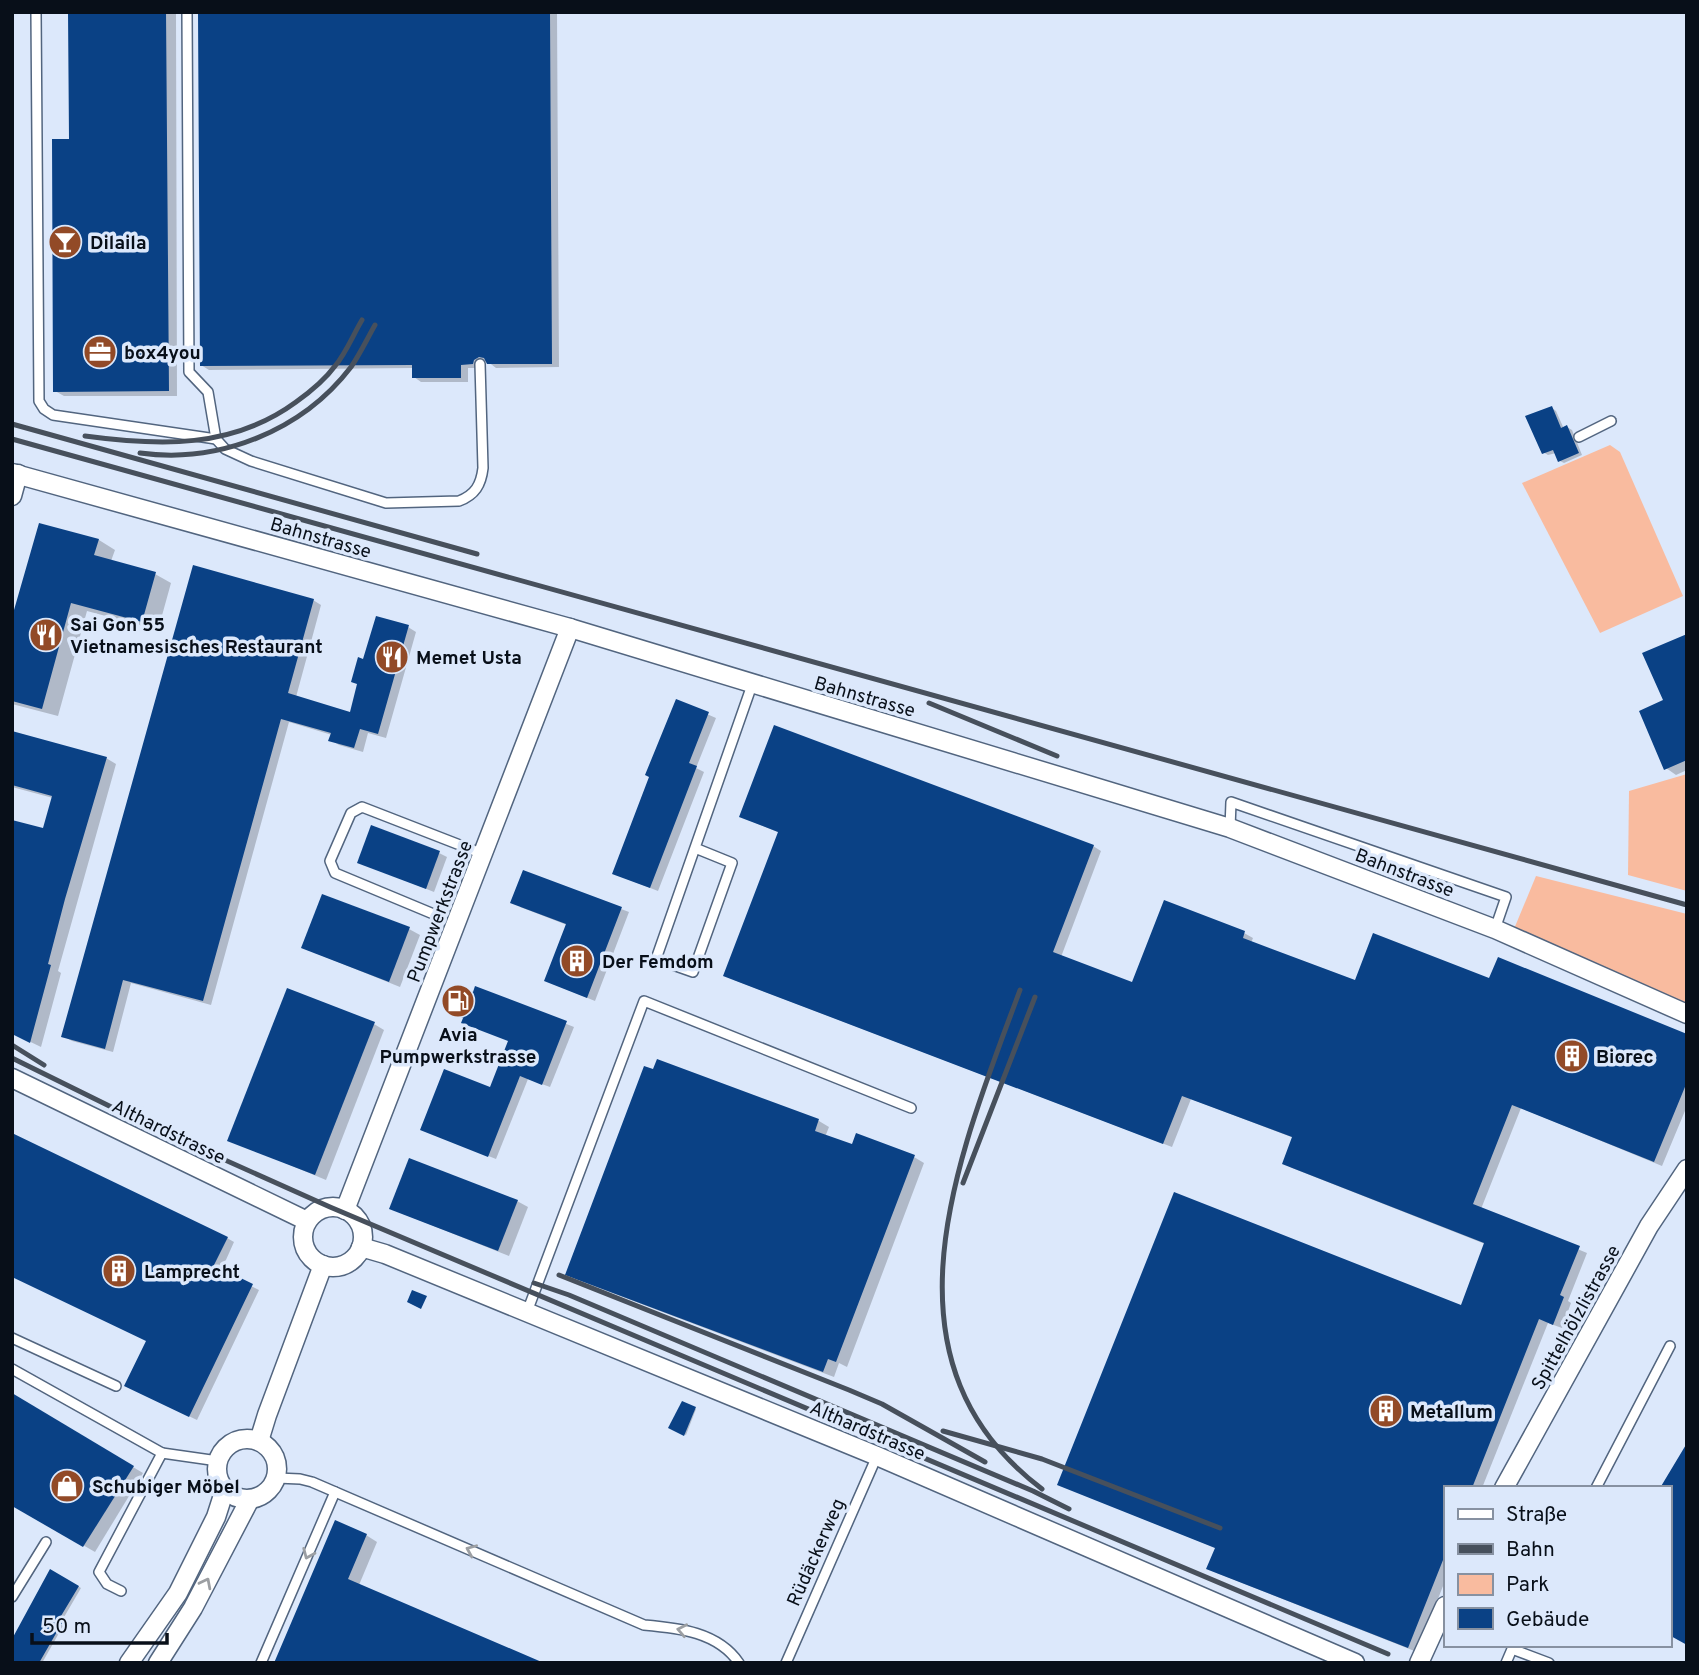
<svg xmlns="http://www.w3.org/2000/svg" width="1699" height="1675" font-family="Overpass,sans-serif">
	<rect width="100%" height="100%" fill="#dce8fb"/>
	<g fill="#f9bb9f">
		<path d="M 1610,445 L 1620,452 L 1683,596 L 1600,633 L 1522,483 Z"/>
		<path d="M 1687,774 L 1687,891 L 1628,875 L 1629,791 Z"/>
		<path d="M 1536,876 L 1687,914 L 1687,1004 L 1514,929 Z"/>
	</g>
	<g fill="#0003">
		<path d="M 70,12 L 176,12 L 177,396 L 64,396 L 55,391 L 70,141 Z"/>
		<path d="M 200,12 L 557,12 L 559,367 L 496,368 L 487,361 L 482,364 L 481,368 L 468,368 L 468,382 L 421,382 L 414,377 L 413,368 L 209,370 L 201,365 Z"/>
		<path d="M 1552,408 L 1556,411 L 1564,429 L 1567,427 L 1572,430 L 1582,455 L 1564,463 L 1560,461 L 1556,453 L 1548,455 L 1543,452 Z"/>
		<path d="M 40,525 L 99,540 L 115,550 L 111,561 L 155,574 L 171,583 L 158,630 L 87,611 L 58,716 L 12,704 L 12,624 Z"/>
		<path d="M 313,600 L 321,605 L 296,697 L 351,714 L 365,661 L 408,627 L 416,632 L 386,738 L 368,733 L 363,752 L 339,745 L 331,740 L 332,735 L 289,722 L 211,1005 L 131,983 L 113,1052 L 72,1041 L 63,1036 Z"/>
		<path d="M 1687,635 L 1687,770 L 1676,775 L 1666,768 L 1665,701 Z"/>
		<path d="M 677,701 L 716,718 L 696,768 L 704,772 L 658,891 L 622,877 Z"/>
		<path d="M 12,733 L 106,758 L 116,764 L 58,971 L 61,973 L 41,1047 L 12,1033 L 44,831 L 53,798 L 12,787 Z"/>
		<path d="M 741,817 L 1093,846 L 1101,851 L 1061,957 L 1133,984 L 1244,933 L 1253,938 L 1251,943 L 1356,982 L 1490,981 L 1687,1036 L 1687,1106 L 1662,1166 L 1521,1108 L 1481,1209 L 1587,1253 L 1568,1301 L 1571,1303 L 1562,1328 L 1548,1323 L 1482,1488 L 1445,1488 L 1445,1581 L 1417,1652 L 1217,1573 L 1216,1548 L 1059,1485 L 1462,1307 L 1485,1244 L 1292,1168 L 1284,1163 L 1294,1138 L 1191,1099 L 1172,1147 L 734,980 L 780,833 Z"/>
		<path d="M 439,853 L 447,857 L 434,892 L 359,862 Z"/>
		<path d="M 524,872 L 629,912 L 595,1001 L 546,981 L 567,925 L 520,907 Z"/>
		<path d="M 409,929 L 420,935 L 400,987 L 303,948 Z"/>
		<path d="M 476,988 L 574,1027 L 550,1087 L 528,1079 L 496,1159 L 430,1133 L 491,1089 L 510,1041 L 447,1010 L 474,994 Z"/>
		<path d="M 374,1024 L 384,1030 L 326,1180 L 230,1140 Z"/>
		<path d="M 658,1061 L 819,1121 L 829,1127 L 825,1137 L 853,1147 L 914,1157 L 924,1163 L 847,1367 L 839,1363 L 834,1377 L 578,1280 L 567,1274 Z"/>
		<path d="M 517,1201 L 528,1207 L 509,1256 L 391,1209 Z"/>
		<path d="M 227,1238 L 234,1242 L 221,1271 L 259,1290 L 197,1420 L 134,1390 L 148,1341 Z"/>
		<path d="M 12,1395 L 143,1473 L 95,1552 L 12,1504 Z"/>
		<path d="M 682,1403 L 696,1409 L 686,1435 L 670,1428 Z"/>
		<path d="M 366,1535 L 377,1542 L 359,1585 L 276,1663 Z"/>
		<path d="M 53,1572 L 81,1588 L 60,1624 L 63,1626 L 42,1663 L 12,1663 Z"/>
	</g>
	<g fill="#0a4185">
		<path d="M 68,12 L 166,12 L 169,391 L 53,392 L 52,139 L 69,139 Z"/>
		<path d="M 198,12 L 550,12 L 552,364 L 487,364 L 484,358 L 479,357 L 474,360 L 473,364 L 461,365 L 461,378 L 412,378 L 412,365 L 200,366 Z"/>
		<path d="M 1552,406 L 1561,428 L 1567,425 L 1579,453 L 1558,462 L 1553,450 L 1542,454 L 1525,416 Z"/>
		<path d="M 39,523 L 99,539 L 94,555 L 156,572 L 142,622 L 71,603 L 42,709 L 12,701 L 12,617 Z"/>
		<path d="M 193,565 L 314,599 L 288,693 L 350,712 L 357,684 L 351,682 L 358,657 L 363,659 L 376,616 L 409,625 L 378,734 L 360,729 L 354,748 L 328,741 L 331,733 L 281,719 L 203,1001 L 123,980 L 105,1049 L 61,1037 Z"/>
		<path d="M 1687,634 L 1687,760 L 1664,770 L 1639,711 L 1663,700 L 1642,653 Z"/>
		<path d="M 676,699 L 709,712 L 689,763 L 697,766 L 650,888 L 612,874 L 649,777 L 645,775 Z"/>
		<path d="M 774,725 L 1094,845 L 1053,952 L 1132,982 L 1164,900 L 1245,931 L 1243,938 L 1355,980 L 1373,933 L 1489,978 L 1498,957 L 1687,1034 L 1687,1082 L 1654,1162 L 1512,1105 L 1473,1204 L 1580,1246 L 1560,1295 L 1564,1297 L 1553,1325 L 1539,1319 L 1472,1488 L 1445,1488 L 1445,1555 L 1408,1648 L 1206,1569 L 1215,1548 L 1057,1485 L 1174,1192 L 1461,1305 L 1484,1243 L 1282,1164 L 1292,1137 L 1182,1096 L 1163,1144 L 723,976 L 778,832 L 739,817 Z"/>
		<path d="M 12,731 L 107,757 L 65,899 L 48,964 L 51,965 L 30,1043 L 12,1034 L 12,820 L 43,828 L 52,796 L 12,785 Z"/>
		<path d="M 371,825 L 440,851 L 426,889 L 357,863 Z"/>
		<path d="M 523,870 L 622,907 L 587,998 L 544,981 L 566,924 L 510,903 Z"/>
		<path d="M 322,894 L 410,927 L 389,982 L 301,948 Z"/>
		<path d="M 454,985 L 473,992 L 475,986 L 567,1021 L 542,1085 L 520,1076 L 488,1157 L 420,1130 L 444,1069 L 490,1087 L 508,1041 L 461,1023 L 463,1018 L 445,1011 Z"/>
		<path d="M 287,988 L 375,1022 L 315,1175 L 227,1141 Z"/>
		<path d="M 657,1059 L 819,1119 L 815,1131 L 852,1144 L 856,1133 L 915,1155 L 836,1362 L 828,1359 L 823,1372 L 565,1275 L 644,1066 L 653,1069 Z"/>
		<path d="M 12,1133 L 228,1237 L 214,1265 L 253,1284 L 189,1417 L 124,1386 L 146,1341 L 12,1277 Z"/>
		<path d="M 409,1158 L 518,1200 L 498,1251 L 389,1209 Z"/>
		<path d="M 412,1290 L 427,1296 L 421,1309 L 407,1302 Z"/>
		<path d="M 12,1393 L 134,1466 L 83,1547 L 12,1506 Z"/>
		<path d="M 682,1401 L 696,1407 L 684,1436 L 668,1428 Z"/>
		<path d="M 1687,1443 L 1687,1645 L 1669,1635 L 1669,1488 L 1660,1488 Z"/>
		<path d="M 335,1520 L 367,1534 L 348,1579 L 544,1663 L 274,1663 Z"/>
		<path d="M 50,1569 L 79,1586 L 58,1621 L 62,1623 L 39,1663 L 12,1663 L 12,1639 Z"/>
	</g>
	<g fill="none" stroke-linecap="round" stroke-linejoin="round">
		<defs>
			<g id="service">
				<path d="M 36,12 L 39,401 L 44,409 L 53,415 L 216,439"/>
				<path d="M 187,12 L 189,372 L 208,392 L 216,439 L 225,449 L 251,461 L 386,503 L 459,501 C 475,495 481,485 483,468 L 480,364"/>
				<path d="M 1579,437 L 1611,421"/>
				<path d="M 1230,828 L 1231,802 L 1506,897 L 1495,929"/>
				<path d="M 695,848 L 732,863 L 693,972 L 656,959 L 752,685"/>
				<path d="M 431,913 L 335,873 L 330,861 L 351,813 L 362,807 L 483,854"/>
				<path d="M 527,1312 L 644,1001 L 911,1108"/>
				<path d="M 12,1338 L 116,1386"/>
				<path d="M 12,1369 L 162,1453"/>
				<path d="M 277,1478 L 300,1479 L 312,1482 L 644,1625 C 679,1628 718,1632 739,1663"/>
				<path d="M 1596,1488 L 1670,1346"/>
				<path d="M 121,1591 L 107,1584 L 99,1572 L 162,1453 L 218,1461"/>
				<path d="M 12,1597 L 46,1542"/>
				<path d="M 261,1663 L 335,1492"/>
				<path d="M 786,1663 L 877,1456"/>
				<path d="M 1506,1663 L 1512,1649 L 1549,1663"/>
			</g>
			<g id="minor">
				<path d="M 12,473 L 570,628 L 1230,828 L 1495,929 L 1687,1014"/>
				<path d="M 12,496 L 18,474"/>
				<path d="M 12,1078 L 307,1221"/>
				<circle cx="333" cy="1237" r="30"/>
				<path d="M 345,1210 L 570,628"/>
				<path d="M 361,1247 L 385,1254 L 877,1456 L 1355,1663"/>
				<circle cx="247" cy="1469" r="30"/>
				<path d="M 259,1441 L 267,1415 L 323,1265"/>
				<path d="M 1504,1488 L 1649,1226 L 1687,1169"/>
				<path d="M 129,1663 L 178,1593 L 216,1517 L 225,1489"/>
				<path d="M 158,1663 L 193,1608 L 250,1499"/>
				<path d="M 1419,1663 L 1445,1606"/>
			</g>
		</defs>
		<use href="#service" stroke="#52657f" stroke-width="12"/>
		<use href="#minor" stroke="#52657f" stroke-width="21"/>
		<use href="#service" stroke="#fff" stroke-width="9"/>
		<use href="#minor" stroke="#fff" stroke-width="18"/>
		<g stroke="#47505c" stroke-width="5">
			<path d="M 12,424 L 477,554"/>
			<path d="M 85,436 C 159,446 232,449 296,402 C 310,392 324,381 335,366 C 346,353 353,335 362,320"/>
			<path d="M 12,439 L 1687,905"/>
			<path d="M 140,453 C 219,464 302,431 351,367 C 360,354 367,339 375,325"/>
			<path d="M 929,703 L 1057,756"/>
			<path d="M 1020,990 C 960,1153 870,1359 1042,1489"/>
			<path d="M 12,1045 L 44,1065"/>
			<path d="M 12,1058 L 158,1130 L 330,1207 L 1388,1654"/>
			<path d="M 963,1183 L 1035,997"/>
			<path d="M 559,1275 L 849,1390 L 882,1404 L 985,1462"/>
			<path d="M 534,1283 L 569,1295 L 1033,1491 L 1069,1509"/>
			<path d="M 943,1431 L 1042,1459 L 1220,1528"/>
		</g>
	</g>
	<defs><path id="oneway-chevron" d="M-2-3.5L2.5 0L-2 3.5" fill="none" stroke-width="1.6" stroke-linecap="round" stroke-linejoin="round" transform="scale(1.75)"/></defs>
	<g stroke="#9c9fa3">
		<use href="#oneway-chevron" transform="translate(471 1550) rotate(-157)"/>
		<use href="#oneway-chevron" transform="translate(308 1554) rotate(113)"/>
		<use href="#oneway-chevron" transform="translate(206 1583) rotate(-63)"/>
		<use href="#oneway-chevron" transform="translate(682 1630) rotate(-169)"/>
	</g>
	<defs>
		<symbol id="bar-disc" viewBox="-11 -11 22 22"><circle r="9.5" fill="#924a27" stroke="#dce8fb"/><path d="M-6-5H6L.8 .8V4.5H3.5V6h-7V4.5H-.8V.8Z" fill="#fff"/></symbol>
		<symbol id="office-disc" viewBox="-11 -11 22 22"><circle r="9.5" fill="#924a27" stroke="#dce8fb"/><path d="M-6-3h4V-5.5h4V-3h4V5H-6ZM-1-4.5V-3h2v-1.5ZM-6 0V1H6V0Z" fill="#fff"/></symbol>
		<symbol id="restaurant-disc" viewBox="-11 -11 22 22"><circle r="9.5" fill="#924a27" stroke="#dce8fb"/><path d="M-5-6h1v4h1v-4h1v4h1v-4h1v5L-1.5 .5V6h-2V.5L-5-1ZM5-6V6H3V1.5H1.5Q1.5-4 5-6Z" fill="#fff"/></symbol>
		<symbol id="building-disc" viewBox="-11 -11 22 22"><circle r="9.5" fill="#924a27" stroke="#dce8fb"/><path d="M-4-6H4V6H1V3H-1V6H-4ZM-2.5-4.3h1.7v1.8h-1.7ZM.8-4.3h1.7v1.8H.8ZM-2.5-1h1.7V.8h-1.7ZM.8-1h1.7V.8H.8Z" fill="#fff"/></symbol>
		<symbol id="fuel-disc" viewBox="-11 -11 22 22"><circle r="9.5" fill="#924a27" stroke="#dce8fb"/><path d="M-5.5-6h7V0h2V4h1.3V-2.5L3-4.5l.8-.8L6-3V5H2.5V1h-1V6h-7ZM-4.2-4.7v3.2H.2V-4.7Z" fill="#fff"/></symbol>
		<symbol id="shop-disc" viewBox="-11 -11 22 22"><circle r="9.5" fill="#924a27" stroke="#dce8fb"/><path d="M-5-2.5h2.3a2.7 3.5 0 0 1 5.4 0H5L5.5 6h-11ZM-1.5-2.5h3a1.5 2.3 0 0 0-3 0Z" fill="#fff"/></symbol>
	</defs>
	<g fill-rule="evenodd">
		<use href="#bar-disc" x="46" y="223" width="38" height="38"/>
		<use href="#office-disc" x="81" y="333" width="38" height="38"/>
		<use href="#restaurant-disc" x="27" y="616" width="38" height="38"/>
		<use href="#restaurant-disc" x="373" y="638" width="38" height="38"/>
		<use href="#building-disc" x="558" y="942" width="38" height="38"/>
		<use href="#fuel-disc" x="439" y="982" width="38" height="38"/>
		<use href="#building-disc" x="1553" y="1037" width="38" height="38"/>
		<use href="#building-disc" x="100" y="1252" width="38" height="38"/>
		<use href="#building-disc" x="1367" y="1392" width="38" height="38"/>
		<use href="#shop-disc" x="48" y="1467" width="38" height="38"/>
	</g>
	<g text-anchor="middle" stroke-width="7" stroke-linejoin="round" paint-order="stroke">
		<g font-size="19" font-weight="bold" fill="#080f19" stroke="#dce8fb" text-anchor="start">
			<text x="90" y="249">Dilaila</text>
			<text x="124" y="359">box4you</text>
			<text x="70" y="631">Sai Gon 55<tspan x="70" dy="22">Vietnamesisches Restaurant</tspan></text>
			<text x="416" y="664">Memet Usta</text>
			<text x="602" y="968">Der Femdom</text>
			<text x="458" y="1041" text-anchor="middle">Avia<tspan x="458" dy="22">Pumpwerkstrasse</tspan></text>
			<text x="1596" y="1063">Biorec</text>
			<text x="144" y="1278">Lamprecht</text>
			<text x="1410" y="1418">Metallum</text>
			<text x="92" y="1493">Schubiger Möbel</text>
		</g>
		<g font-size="19" fill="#080f19" stroke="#dce8fb">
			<text transform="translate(321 537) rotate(16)" y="7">Bahnstrasse</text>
			<text transform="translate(865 696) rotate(16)" y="7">Bahnstrasse</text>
			<text transform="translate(1405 872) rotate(21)" y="7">Bahnstrasse</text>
			<text transform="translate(439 911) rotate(-69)" y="7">Pumpwerkstrasse</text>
			<text transform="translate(169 1131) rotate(26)" y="7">Althardstrasse</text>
			<text transform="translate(1575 1317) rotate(-61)" y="7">Spittelhölzlistrasse</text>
			<text transform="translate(868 1430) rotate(23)" y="7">Althardstrasse</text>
			<text transform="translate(815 1552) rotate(-66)" y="7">Rüdäckerweg</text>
		</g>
	</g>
	<rect width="1699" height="1675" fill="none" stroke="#080f19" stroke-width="28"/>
	<rect x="1444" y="1486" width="228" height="161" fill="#dce8fb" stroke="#8791a1" stroke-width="2"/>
	<rect x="1458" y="1509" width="35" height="10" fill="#ffffff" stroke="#8791a1" stroke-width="2"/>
	<text x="1506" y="1521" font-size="21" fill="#080f19">Straße</text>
	<rect x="1458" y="1544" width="35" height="10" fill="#47505c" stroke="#8791a1" stroke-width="2"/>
	<text x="1506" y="1556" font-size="21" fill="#080f19">Bahn</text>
	<rect x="1458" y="1574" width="35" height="21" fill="#f9bb9f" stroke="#8791a1" stroke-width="2"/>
	<text x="1506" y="1591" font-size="21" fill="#080f19">Park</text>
	<rect x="1458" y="1608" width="35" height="21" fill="#0a4185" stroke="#8791a1" stroke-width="2"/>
	<text x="1506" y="1626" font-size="21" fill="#080f19">Gebäude</text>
	<path d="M32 1633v10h135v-10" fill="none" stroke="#080f19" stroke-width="3.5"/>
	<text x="42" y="1633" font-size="21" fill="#080f19" stroke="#dce8fb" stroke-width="5" paint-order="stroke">50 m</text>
</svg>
